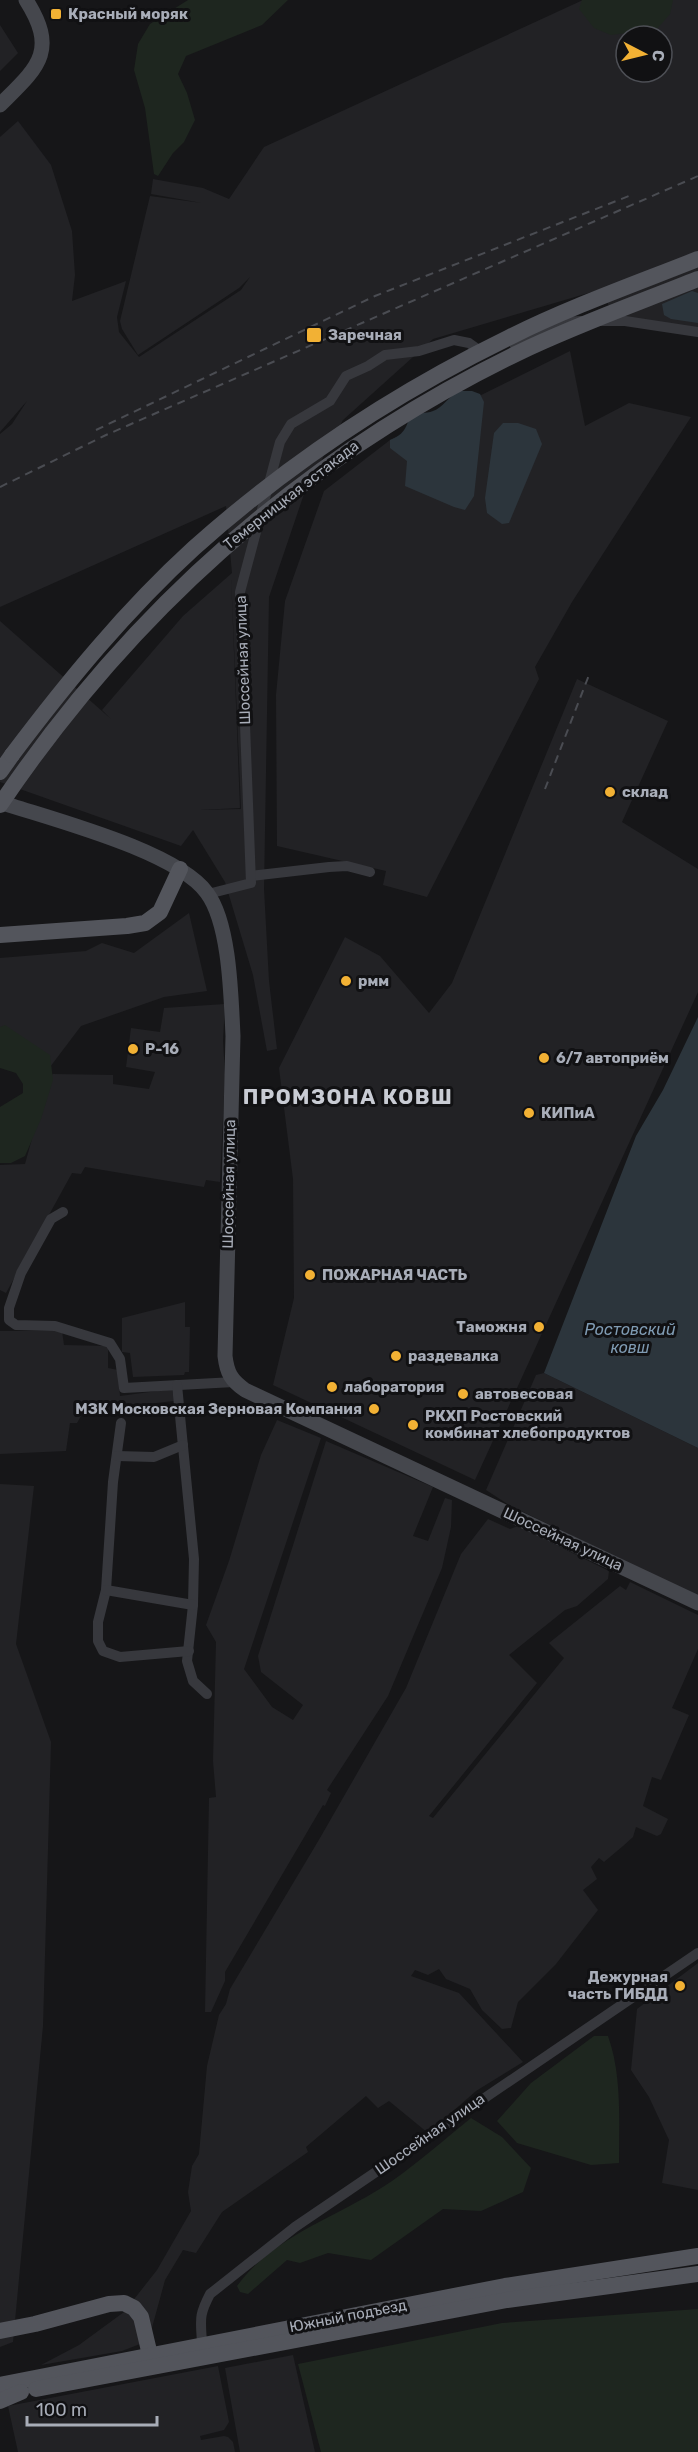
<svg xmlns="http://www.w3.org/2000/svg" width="698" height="2452" font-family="Rubik,sans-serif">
	<rect width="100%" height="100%" fill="#161618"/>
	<g fill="#222225" fill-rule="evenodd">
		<path d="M 583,0 L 698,0 L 698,329 L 614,319 L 602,289 L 433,339 L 343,420 L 305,491 L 269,597 L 264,889 L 269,981 L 277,1049 L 267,1051 L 253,975 L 225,882 L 193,830 L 181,846 L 0,782 L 0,621 L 111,719 L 102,710 L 183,616 L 232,573 L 226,506 L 0,607 L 0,434 L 12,424 L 27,401 L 0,432 L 0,137 L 18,121 L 51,165 L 72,231 L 75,275 L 72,301 L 126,281 L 117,317 L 119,332 L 139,357 L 241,290 L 250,277 L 239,288 L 138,355 L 122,329 L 120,321 L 150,196 L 202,203 L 151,194 L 153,179 L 203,188 L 229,199 L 264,147 ZM 626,36 L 662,36 L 662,72 L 626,72 ZM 231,575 L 241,809 L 200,810 L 240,808 Z"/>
		<path d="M 0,25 L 18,53 L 0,71 Z"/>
		<path d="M 570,351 L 585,426 L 629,403 L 691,417 L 572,602 L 535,667 L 539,679 L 427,897 L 383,885 L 386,871 L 277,846 L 276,695 L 285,601 L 324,491 L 390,440 Z"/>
		<path d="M 577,679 L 668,721 L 622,822 L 698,869 L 698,992 L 475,1480 L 273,1385 L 294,1298 L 293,1179 L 279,1068 L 345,937 L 380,956 L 429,1013 L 452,983 Z"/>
		<path d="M 189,913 L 207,991 L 164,997 L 81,1026 L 50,1067 L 0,1065 L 0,958 L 86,951 L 102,943 L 134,953 Z"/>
		<path d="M 225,1004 L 223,1041 L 225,1074 L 220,1182 L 206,1180 L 204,1187 L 85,1167 L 81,1174 L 72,1173 L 6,1293 L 0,1290 L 0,1165 L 25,1164 L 49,1077 L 53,1074 L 113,1075 L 113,1084 L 149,1089 L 155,1072 L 126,1067 L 131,1028 L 160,1032 L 164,1008 Z"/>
		<path d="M 185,1302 L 185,1327 L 190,1327 L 189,1372 L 185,1372 L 184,1375 L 133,1377 L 130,1353 L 122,1352 L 122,1318 Z"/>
		<path d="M 0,1331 L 62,1331 L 64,1345 L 108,1346 L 108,1368 L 118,1370 L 120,1396 L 172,1389 L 174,1401 L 129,1406 L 129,1404 L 119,1404 L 114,1406 L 113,1410 L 102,1411 L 102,1414 L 93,1414 L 92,1408 L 85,1409 L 77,1423 L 70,1423 L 66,1451 L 0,1454 Z"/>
		<path d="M 544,1373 L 698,1448 L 698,1597 L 509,1505 L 486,1490 L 536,1375 Z"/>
		<path d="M 277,1420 L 321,1438 L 244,1669 L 272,1707 L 293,1720 L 303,1705 L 261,1672 L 258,1656 L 326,1441 L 433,1487 L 413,1536 L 428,1541 L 445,1498 L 452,1500 L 451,1527 L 442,1568 L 388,1696 L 327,1790 L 331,1793 L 325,1806 L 323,1805 L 225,1972 L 225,1981 L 211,2012 L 205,2012 L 209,1798 L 216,1797 L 213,1761 L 216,1642 L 206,1625 L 229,1561 L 261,1455 Z"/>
		<path d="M 0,1484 L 34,1486 L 16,1644 L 51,1742 L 43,2026 L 13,2342 L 0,2347 Z"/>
		<path d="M 488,1519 L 510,1529 L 518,1526 L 609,1571 L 608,1579 L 577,1606 L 565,1610 L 509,1655 L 537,1683 L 429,1816 L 433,1818 L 564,1658 L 549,1643 L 620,1586 L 626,1590 L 630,1582 L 698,1615 L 698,1649 L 672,1708 L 689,1715 L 661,1780 L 652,1777 L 643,1806 L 668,1819 L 661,1834 L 657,1836 L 636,1827 L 633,1837 L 623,1846 L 604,1862 L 599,1858 L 591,1867 L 597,1879 L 583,1890 L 598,1910 L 556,1964 L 518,2002 L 511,2028 L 502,2029 L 482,2010 L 470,1989 L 446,1979 L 439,1969 L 428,1975 L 415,1970 L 411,1976 L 459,1993 L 523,2062 L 476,2091 L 428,2133 L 389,2101 L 378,2108 L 366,2096 L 306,2147 L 308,2152 L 222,2212 L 196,2253 L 183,2250 L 165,2280 L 150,2335 L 140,2344 L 122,2351 L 41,2365 L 79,2345 L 124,2312 L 157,2270 L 191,2211 L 188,2192 L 192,2166 L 199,2154 L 207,2066 L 219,2015 L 226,2004 L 230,1989 L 320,1838 L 406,1688 L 461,1554 Z"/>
		<path d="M 698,1963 L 698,2190 L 662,2183 L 669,2140 L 649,2097 L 631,2070 L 637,2009 Z"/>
		<path d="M 293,2355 L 315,2452 L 240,2452 L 225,2368 Z"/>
		<path d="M 218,2366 L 229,2422 L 224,2430 L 200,2436 L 201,2440 L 224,2436 L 228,2437 L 233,2442 L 235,2452 L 18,2452 L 8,2406 Z"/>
	</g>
	<g fill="#1e261f">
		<path d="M 188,0 L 288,0 L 262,25 L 186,56 L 178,74 L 187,93 L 195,120 L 184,142 L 173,153 L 158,176 L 154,174 L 145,108 L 134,70 L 138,44 L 150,24 Z"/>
		<path d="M 582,0 L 673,0 L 670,14 L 657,29 L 611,35 L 594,28 L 579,9 Z"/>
		<path d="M 5,1025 L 50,1055 L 53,1080 L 41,1119 L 25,1156 L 11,1163 L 0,1163 L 0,1107 L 23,1093 L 23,1084 L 16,1073 L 0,1068 L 0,1027 Z"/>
		<path d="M 594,2036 L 608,2036 C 622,2075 619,2121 619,2163 L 591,2165 L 517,2143 L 497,2121 L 531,2083 Z"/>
		<path d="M 471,2118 L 502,2137 L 531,2168 L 523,2192 L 481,2211 L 443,2209 L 371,2260 L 328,2253 L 300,2263 L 287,2260 L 248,2294 L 240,2292 L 237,2286 C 275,2234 341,2216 392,2181 C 419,2162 445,2139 471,2118 Z"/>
		<path d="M 698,2309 L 698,2452 L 321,2452 L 298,2364 L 502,2323 Z"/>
	</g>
	<g fill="#2c353c">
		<path d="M 692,291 L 698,293 L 698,323 L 671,319 L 664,315 L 662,304 Z"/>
		<path d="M 460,391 L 472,391 L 480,394 L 484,402 L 474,496 L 465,510 L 454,507 L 405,486 L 407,461 L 390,448 L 390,440 C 403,435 406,429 410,416 C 419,412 425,414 433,411 C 443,408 448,396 460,391 Z"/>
		<path d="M 503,423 L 518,423 L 536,429 L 542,444 L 509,523 L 502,524 L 487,513 L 485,498 L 494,433 Z"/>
		<path d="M 698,1017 L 698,1448 L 544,1373 L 636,1136 L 663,1090 Z"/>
	</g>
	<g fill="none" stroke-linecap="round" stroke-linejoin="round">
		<g stroke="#37383d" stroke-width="10">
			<path d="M 599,321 L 625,321 L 698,332"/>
			<path d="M 514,344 L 564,322 L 581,321"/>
			<path d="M 251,876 L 329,867 L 347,866 L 370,872"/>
			<path d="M 208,894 L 251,883 L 240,592 L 280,442 L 291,424 L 330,401 L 346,376 L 368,366 L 385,355 L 419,351 L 454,340 L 469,343 L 483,353"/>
			<path d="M 63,1212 L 51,1219 L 21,1273 L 9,1308 L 9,1320 L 16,1325 L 55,1326 L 110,1343 L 120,1359 L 124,1388 L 234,1382"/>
			<path d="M 177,1385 L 194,1559 L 193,1605 L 187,1661 L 193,1681 L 207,1694"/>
			<path d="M 121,1423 L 113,1482 L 106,1590 L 98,1622 L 98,1641 L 103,1651 L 120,1657 L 189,1651"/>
			<path d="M 117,1456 L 154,1457 L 183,1445"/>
			<path d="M 106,1590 L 193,1605"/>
			<path d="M 202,2344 C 201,2320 198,2317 210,2294 L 295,2227 L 698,1953"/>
		</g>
		<g stroke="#45474d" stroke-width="15">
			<path d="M 0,105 C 37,68 59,52 26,0"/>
			<path d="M 0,802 C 51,819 177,851 207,893 C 230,924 231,997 233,1036 L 225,1356 C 227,1373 231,1380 245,1390 L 698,1603"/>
		</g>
		<g stroke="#53555c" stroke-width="16">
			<path d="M 0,772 L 12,755"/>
			<path d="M 0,935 L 127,926 L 145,923 L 160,912 L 180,869"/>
			<path d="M 0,2331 L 35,2324 L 109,2304 L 124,2303 L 134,2308 L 141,2317 L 150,2355"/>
			<path d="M 0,2385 L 505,2286 L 698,2256"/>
			<path d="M 36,2389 L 507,2300 L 698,2274"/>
			<path d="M 0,2401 L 21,2392"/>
		</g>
		<g stroke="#4a4c52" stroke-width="2" stroke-dasharray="8 6" stroke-linecap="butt">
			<path d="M 96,430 L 375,296 L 634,194"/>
			<path d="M 0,487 L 106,435 L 698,176"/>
			<path d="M 545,789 L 589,675"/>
		</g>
		<g stroke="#53555c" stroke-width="16">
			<path d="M 12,755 C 67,682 126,610 194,548 C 289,463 395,393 510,337 C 570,307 635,284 698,259"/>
			<path d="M 0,805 C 133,608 304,457 518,353 C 576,325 638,303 698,279"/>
		</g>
	</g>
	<g fill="#f2b134" stroke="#111113" stroke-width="2">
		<rect x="50" y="8" width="12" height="12" rx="3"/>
		<rect x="306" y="327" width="16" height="16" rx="3"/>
		<circle cx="610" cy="792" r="6"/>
		<circle cx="346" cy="981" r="6"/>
		<circle cx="133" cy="1049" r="6"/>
		<circle cx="544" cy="1058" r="6"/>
		<circle cx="529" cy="1113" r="6"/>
		<circle cx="310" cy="1275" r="6"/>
		<circle cx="539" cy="1327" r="6"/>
		<circle cx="396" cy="1356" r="6"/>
		<circle cx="332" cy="1387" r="6"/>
		<circle cx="463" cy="1394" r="6"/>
		<circle cx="374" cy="1409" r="6"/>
		<circle cx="413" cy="1425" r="6"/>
		<circle cx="680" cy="1986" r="6"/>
	</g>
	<g text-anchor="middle" stroke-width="6" stroke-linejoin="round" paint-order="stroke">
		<g font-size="15" font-weight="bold" fill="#a8adb8" stroke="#111113" text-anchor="start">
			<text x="68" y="19">Красный моряк</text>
			<text x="328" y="340">Заречная</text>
			<text x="622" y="797">склад</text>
			<text x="358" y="986">рмм</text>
			<text x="145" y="1054">Р-16</text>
			<text x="556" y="1063">6/7 автоприём</text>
			<text x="541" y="1118">КИПиА</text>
			<text x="322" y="1280">ПОЖАРНАЯ ЧАСТЬ</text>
			<text x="527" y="1332" text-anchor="end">Таможня</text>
			<text x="408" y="1361">раздевалка</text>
			<text x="344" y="1392">лаборатория</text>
			<text x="475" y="1399">автовесовая</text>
			<text x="362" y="1414" text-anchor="end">МЗК Московская Зерновая Компания</text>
			<text x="425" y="1421">РКХП Ростовский<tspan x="425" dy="17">комбинат хлебопродуктов</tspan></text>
			<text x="668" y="1982" text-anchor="end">Дежурная<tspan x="668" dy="17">часть ГИБДД</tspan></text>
		</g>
		<g font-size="15" fill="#a8adb8" stroke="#111113">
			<text transform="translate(291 495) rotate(-38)" y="5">Темерницкая эстакада</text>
			<text transform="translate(243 660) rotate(-92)" y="5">Шоссейная улица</text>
			<text transform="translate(229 1184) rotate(-89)" y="5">Шоссейная улица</text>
			<text transform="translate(563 1539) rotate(25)" y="5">Шоссейная улица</text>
			<text transform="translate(430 2134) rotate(-35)" y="5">Шоссейная улица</text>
			<text transform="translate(348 2316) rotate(-11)" y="5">Южный подъезд</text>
		</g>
		<g font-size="16" font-style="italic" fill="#7f9bb3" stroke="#111113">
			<text x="630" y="1335">Ростовский<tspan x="630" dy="18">ковш</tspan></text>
		</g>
		<g font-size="21" font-weight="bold" letter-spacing="1.5" fill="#c9ccd4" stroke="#111113">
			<text x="348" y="1104">ПРОМЗОНА КОВШ</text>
		</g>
	</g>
	<g transform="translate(644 54) rotate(97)"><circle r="28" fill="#111113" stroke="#4d4f55" stroke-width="1.5"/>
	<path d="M0-4.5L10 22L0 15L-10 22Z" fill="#f2b134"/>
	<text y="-9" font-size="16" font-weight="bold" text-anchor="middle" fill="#a8adb8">С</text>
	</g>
	<path d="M27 2416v9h130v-9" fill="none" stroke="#a8adb8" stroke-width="3"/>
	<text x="36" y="2416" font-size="18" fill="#a8adb8" stroke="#111113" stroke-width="4.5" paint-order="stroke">100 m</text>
</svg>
